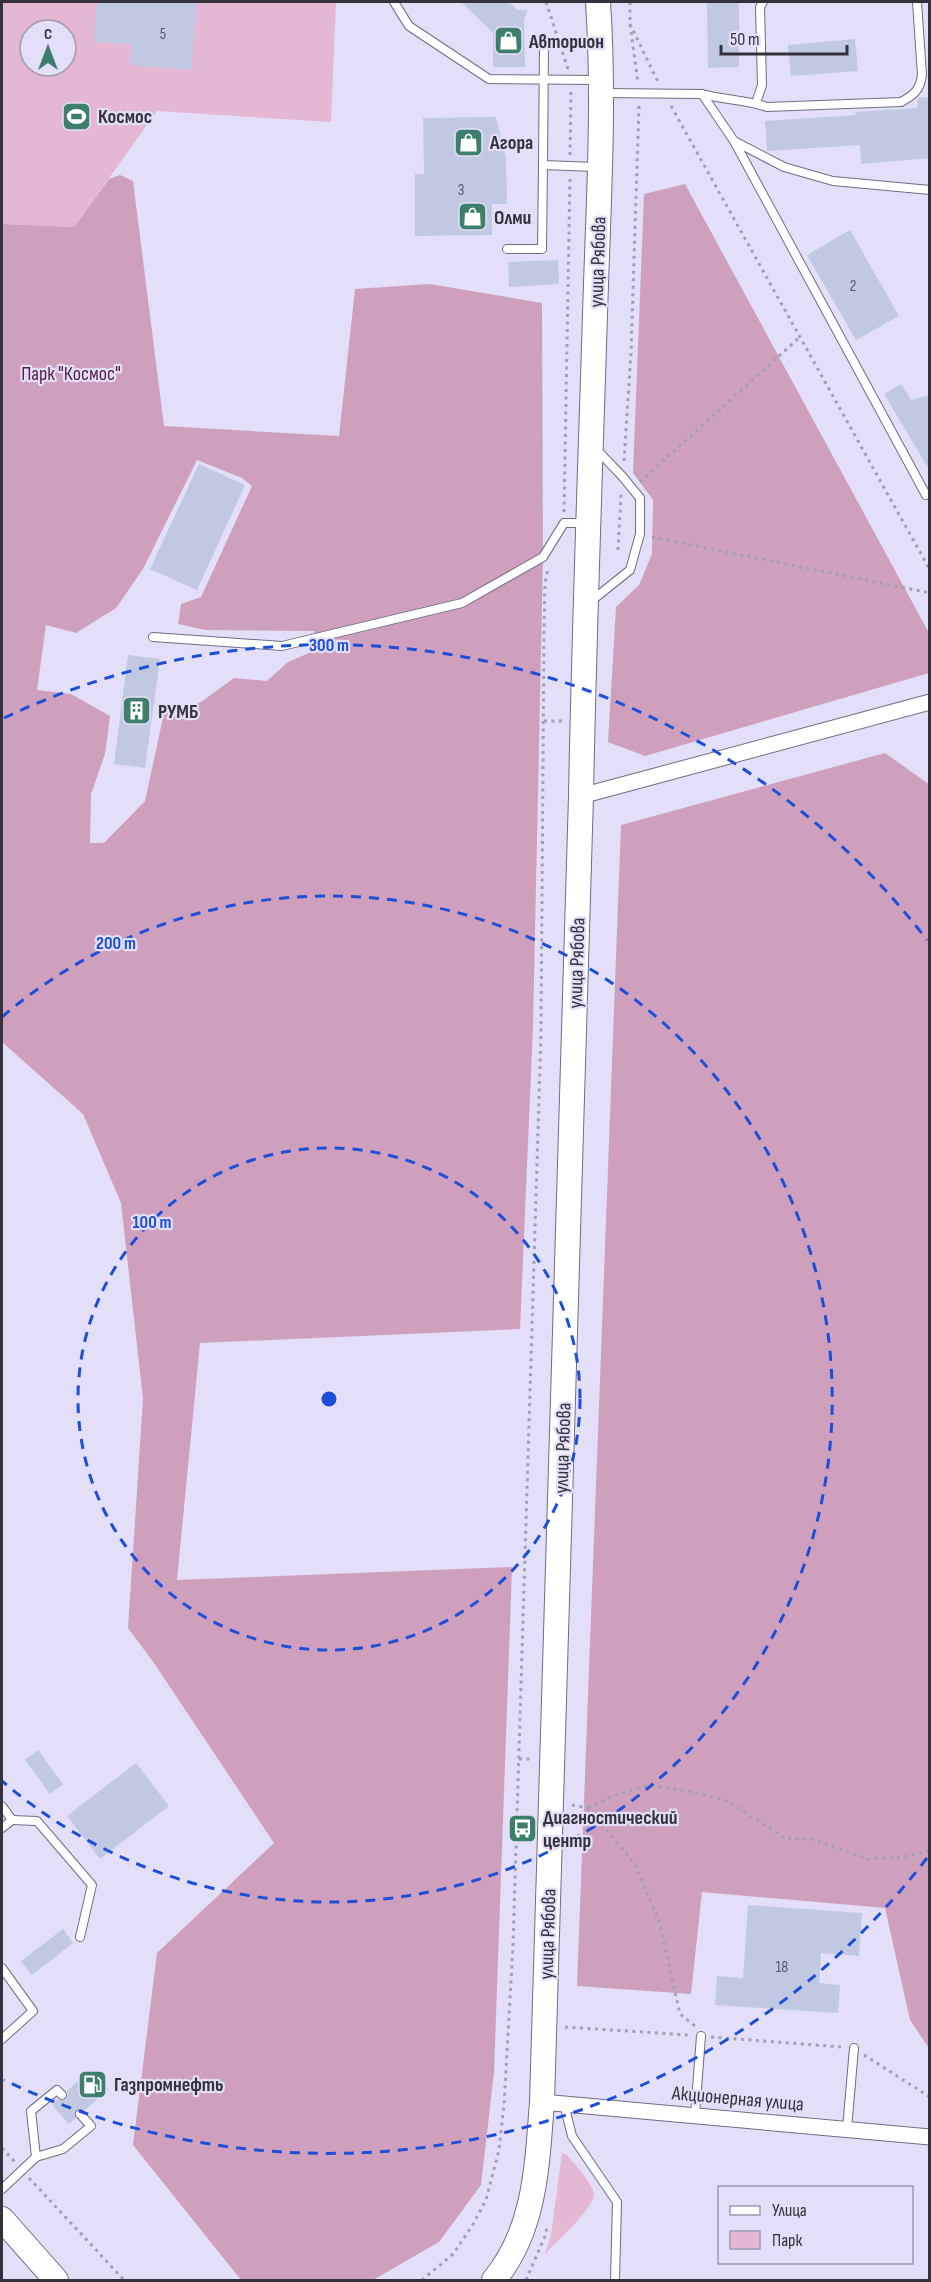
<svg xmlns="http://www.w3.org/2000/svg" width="931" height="2282" font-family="'Sofia Sans Condensed',sans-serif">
	<rect width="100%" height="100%" fill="#e3dff8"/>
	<g fill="#e4b7d4" fill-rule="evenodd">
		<path d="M 2,2 L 336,2 L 331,122 L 157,111 L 74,227 L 2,224 ZM 30,30 L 66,30 L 66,66 L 30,66 Z"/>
		<path d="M 562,2153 L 567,2155 C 574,2163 594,2185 594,2195 C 593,2209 556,2242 545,2254 L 551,2235 Z"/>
	</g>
	<g fill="#cfa0be" fill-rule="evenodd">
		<path d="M 120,175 L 133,181 L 164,426 L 339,436 L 355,289 L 430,284 L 542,303 L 543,557 L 533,1027 L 520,1329 L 200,1343 L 177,1580 L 512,1567 L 494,2072 L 481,2185 L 439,2242 L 373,2280 L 241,2280 L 133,2145 L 157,1953 L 274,1843 L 154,1663 L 128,1628 L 143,1399 L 121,1203 L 83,1114 L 2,1042 L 2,224 L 74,227 L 109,179 ZM 197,460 L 242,478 L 252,486 L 201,597 L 181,604 L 178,624 L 205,630 L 314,631 L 316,650 L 288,662 L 267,681 L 234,678 L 201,702 L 164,713 L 145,801 L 104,843 L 90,843 L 91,794 L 105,754 L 110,716 L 71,694 L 37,690 L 46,625 L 76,633 L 116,608 L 143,569 Z"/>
		<path d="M 685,184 L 929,633 L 929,673 L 645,756 L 608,742 L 616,607 L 639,585 L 652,554 L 653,500 L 633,473 L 644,194 Z"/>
		<path d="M 885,753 L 930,785 L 929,2048 L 910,2020 L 885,1908 L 702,1892 L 691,1994 L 577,1986 L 621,825 Z"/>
	</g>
	<g fill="#c0c9e1">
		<path d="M 97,2 L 197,2 L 191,70 L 130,65 L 132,44 L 94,42 Z"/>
		<path d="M 461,2 L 509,2 L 517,10 L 527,10 L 524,20 L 525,67 L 493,67 L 493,33 Z"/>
		<path d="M 707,2 L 739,2 L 739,67 L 708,68 Z"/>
		<path d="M 855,39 L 858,71 L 791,76 L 788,45 Z"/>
		<path d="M 930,97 L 930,158 L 861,164 L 860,145 L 767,151 L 765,121 L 856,115 L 855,112 L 917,108 L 918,98 Z"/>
		<path d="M 496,117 L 506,158 L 507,204 L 492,204 L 492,235 L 415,236 L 415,174 L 424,174 L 423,118 Z"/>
		<path d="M 850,230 L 899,316 L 856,340 L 807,255 Z"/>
		<path d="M 558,260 L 559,284 L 509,287 L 508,262 Z"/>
		<path d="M 901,384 L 911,400 L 930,395 L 930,471 L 884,394 Z"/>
		<path d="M 199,464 L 245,485 L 197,590 L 150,569 Z"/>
		<path d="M 128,655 L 160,659 L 145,768 L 114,764 Z"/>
		<path d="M 38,1750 L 63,1784 L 50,1794 L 25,1760 Z"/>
		<path d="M 136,1763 L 169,1806 L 100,1859 L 67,1816 Z"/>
		<path d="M 748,1905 L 862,1913 L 859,1956 L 821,1953 L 819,1983 L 840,1985 L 838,2013 L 715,2005 L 717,1976 L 743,1978 Z"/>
		<path d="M 63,1929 L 73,1943 L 32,1975 L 21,1961 Z"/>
		<path d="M 90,2070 L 108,2089 L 85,2110 L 79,2108 L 76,2110 L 76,2118 L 69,2124 L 52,2105 L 58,2099 L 66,2100 L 68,2096 L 67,2091 Z"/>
	</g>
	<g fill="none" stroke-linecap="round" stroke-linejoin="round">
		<defs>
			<g id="service">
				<path d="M 394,2 L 409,26 L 489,79 L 597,80"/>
				<path d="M 544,45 L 543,165 L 596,167"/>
				<path d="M 605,93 L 702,94 L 734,141 L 784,167 L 833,181 L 930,190"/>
				<path d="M 702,94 C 724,100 747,100 767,107 L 901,102 C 914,95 920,90 922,75 L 917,2"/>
				<path d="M 756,103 L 762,85 L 760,7 L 763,2"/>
				<path d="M 734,141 L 926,495"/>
				<path d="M 507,249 L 542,249 L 543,165"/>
				<path d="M 590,602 L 630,570 L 640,534 L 640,498 L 622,476 L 597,450"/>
				<path d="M 153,637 L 282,646 L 462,603 L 543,557 L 564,523 L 586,523"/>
				<path d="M 2,1806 L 12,1820 L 2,1828"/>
				<path d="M 12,1820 L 37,1821 L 92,1885 L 80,1937"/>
				<path d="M 2,1968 L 33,2011 L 2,2039"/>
				<path d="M 564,2104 L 572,2136 L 617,2202 L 615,2280"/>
				<path d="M 695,2115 L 701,2036"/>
				<path d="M 847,2129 L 854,2048"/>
				<path d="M 36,2157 L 31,2111 L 57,2090 L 62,2095"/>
				<path d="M 2,2189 L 36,2157 L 63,2149 L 91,2126 L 80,2114"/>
			</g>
			<g id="minor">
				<path d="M 581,796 L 930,702"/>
				<path d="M 542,2102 L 930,2137"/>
			</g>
			<g id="primary">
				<path d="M 2,2219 L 56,2280"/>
				<path d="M 494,2280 C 536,2229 537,2164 542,2102 L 581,796 C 584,635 590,475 595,315 C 598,211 605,105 598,2"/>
			</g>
		</defs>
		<use href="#service" stroke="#706c83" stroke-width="10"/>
		<use href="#minor" stroke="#706c83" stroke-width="17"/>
		<use href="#primary" stroke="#706c83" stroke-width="26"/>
		<g stroke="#a29fb2" stroke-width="3" stroke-dasharray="3 4.5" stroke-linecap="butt">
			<path d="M 546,2 L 568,69"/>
			<path d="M 630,2 L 630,24 L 638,83"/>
			<path d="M 630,24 L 658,82"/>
			<path d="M 671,106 L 930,570"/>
			<path d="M 570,155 L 571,90"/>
			<path d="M 624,461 L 631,353 L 639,105"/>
			<path d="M 640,482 L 800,337"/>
			<path d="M 564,512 L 570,177"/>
			<path d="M 652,537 L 930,593"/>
			<path d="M 618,550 L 621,494"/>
			<path d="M 544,721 L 564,721"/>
			<path d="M 519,1759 L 532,1759"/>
			<path d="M 572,1805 L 588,1808 L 635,1864 L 659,1921 L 680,2014 L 695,2026"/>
			<path d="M 588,1808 L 613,1796 L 649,1785 L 698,1793 L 728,1801 L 786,1839 L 811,1839 L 868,1859 L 901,1857 L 930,1851"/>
			<path d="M 565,2027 L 689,2035"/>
			<path d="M 711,2037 L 842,2047"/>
			<path d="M 864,2055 L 930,2097"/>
			<path d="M 2,2148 L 15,2162"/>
			<path d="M 29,2178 L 124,2280"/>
			<path d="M 422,2280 L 453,2254 L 472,2226 L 486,2200 L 499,2150 L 504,2105 L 513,1946 L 541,1033 L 544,629 L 545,583 L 548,569"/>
			<path d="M 526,2280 L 546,2234 L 547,2224"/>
		</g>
		<use href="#service" stroke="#fff" stroke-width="8"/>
		<use href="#minor" stroke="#fff" stroke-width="15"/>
		<use href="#primary" stroke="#fff" stroke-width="24"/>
	</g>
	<g fill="none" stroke="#1d4ed8" stroke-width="3" stroke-dasharray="10 8">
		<circle cx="329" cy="1399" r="251"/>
		<path d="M2 1017A503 503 0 1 1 2 1781"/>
		<path d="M927 1858A754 754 0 0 1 4 2080M4 718A754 754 0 0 1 927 940"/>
	</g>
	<defs>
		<symbol id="shop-square" viewBox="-11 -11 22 22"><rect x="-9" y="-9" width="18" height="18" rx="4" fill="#3e7e6c" stroke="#e3dff8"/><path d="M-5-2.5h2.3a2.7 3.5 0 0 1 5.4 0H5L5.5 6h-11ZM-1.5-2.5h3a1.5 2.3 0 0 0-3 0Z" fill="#fff"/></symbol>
		<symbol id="stadium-square" viewBox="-11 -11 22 22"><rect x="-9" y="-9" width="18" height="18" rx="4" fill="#3e7e6c" stroke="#e3dff8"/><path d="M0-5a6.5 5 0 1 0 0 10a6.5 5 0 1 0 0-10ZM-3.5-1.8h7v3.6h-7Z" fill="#fff"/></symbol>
		<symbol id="building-square" viewBox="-11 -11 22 22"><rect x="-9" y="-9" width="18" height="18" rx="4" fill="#3e7e6c" stroke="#e3dff8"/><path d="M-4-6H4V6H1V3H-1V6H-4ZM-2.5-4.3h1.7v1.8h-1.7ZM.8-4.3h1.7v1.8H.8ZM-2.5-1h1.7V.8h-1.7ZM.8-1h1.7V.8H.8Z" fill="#fff"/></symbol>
		<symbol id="bus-square" viewBox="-11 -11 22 22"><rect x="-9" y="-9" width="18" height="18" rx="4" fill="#3e7e6c" stroke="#e3dff8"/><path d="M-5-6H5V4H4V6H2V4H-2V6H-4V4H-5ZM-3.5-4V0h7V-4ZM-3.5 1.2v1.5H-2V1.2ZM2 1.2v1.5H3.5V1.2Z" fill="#fff"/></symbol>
		<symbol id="fuel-square" viewBox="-11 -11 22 22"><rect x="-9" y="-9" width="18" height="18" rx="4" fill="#3e7e6c" stroke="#e3dff8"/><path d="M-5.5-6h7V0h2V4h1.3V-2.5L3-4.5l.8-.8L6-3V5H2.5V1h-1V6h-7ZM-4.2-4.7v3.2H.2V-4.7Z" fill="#fff"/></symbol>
	</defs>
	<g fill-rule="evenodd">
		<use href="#shop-square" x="492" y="24" width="33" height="33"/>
		<use href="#stadium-square" x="60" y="100" width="33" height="33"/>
		<use href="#shop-square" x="452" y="126" width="33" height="33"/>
		<use href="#shop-square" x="456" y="200" width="33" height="33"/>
		<use href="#building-square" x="120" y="694" width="33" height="33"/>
		<use href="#bus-square" x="506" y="1812" width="33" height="33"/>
		<use href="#fuel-square" x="76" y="2068" width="33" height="33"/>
	</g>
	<g text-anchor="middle" stroke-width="4.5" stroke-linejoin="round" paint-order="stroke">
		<g font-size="16" fill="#575865">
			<text x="163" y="39">5</text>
			<text x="461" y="195">3</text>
			<text x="853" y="291">2</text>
			<text x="782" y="1972">18</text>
		</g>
		<g font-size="20" font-weight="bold" fill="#34323c" stroke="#e3dff8" text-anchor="start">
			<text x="529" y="48">Авторион</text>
			<text x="98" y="123">Космос</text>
			<text x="490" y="149">Агора</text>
			<text x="494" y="224">Олми</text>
			<text x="158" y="718">РУМБ</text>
			<text x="543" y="1824">Диагностический<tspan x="543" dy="23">центр</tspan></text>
			<text x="114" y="2091">Газпромнефть</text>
		</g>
		<g font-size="20" fill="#34323c" stroke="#e3dff8">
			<text transform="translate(597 262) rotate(-88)" y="7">улица Рябова</text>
			<text transform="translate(576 963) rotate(-88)" y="7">улица Рябова</text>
			<text transform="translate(562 1448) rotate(-88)" y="7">улица Рябова</text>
			<text transform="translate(547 1934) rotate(-88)" y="7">улица Рябова</text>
			<text transform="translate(738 2098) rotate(5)" y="7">Акционерная улица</text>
		</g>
		<g font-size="20" fill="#592149" stroke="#e3dff8">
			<text x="71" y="380">Парк "Космос"</text>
		</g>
	</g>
	<circle cx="329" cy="1399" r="9" fill="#1d4ed8" stroke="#e3dff8" stroke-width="3"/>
	<g font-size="18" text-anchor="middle" font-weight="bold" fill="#1d4ed8" stroke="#e3dff8" stroke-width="4.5" stroke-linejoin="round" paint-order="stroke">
		<text x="329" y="651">300 m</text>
		<text x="116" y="949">200 m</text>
		<text x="152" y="1228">100 m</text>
	</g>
	<rect width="931" height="2282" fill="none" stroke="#34323c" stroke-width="6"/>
	<rect x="718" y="2186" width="195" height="78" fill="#e3dff8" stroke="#9d9aad" stroke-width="1.5"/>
	<rect x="730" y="2206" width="30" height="9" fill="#ffffff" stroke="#9d9aad" stroke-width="1.5"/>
	<text x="772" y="2216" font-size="18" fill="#34323c">Улица</text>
	<rect x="730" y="2231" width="30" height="18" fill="#e4b7d4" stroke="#9d9aad" stroke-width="1.5"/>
	<text x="772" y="2246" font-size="18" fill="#34323c">Парк</text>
	<g transform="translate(48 48)"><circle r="28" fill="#e3dff8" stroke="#9d9aad" stroke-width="1.5"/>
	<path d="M0-4.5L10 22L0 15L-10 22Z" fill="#3e7e6c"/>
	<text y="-9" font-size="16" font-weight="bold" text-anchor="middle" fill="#34323c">С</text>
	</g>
	<path d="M721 45v9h126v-9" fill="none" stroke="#34323c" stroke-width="3"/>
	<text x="730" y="45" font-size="18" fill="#34323c" stroke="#e3dff8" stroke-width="4.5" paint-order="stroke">50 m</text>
</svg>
